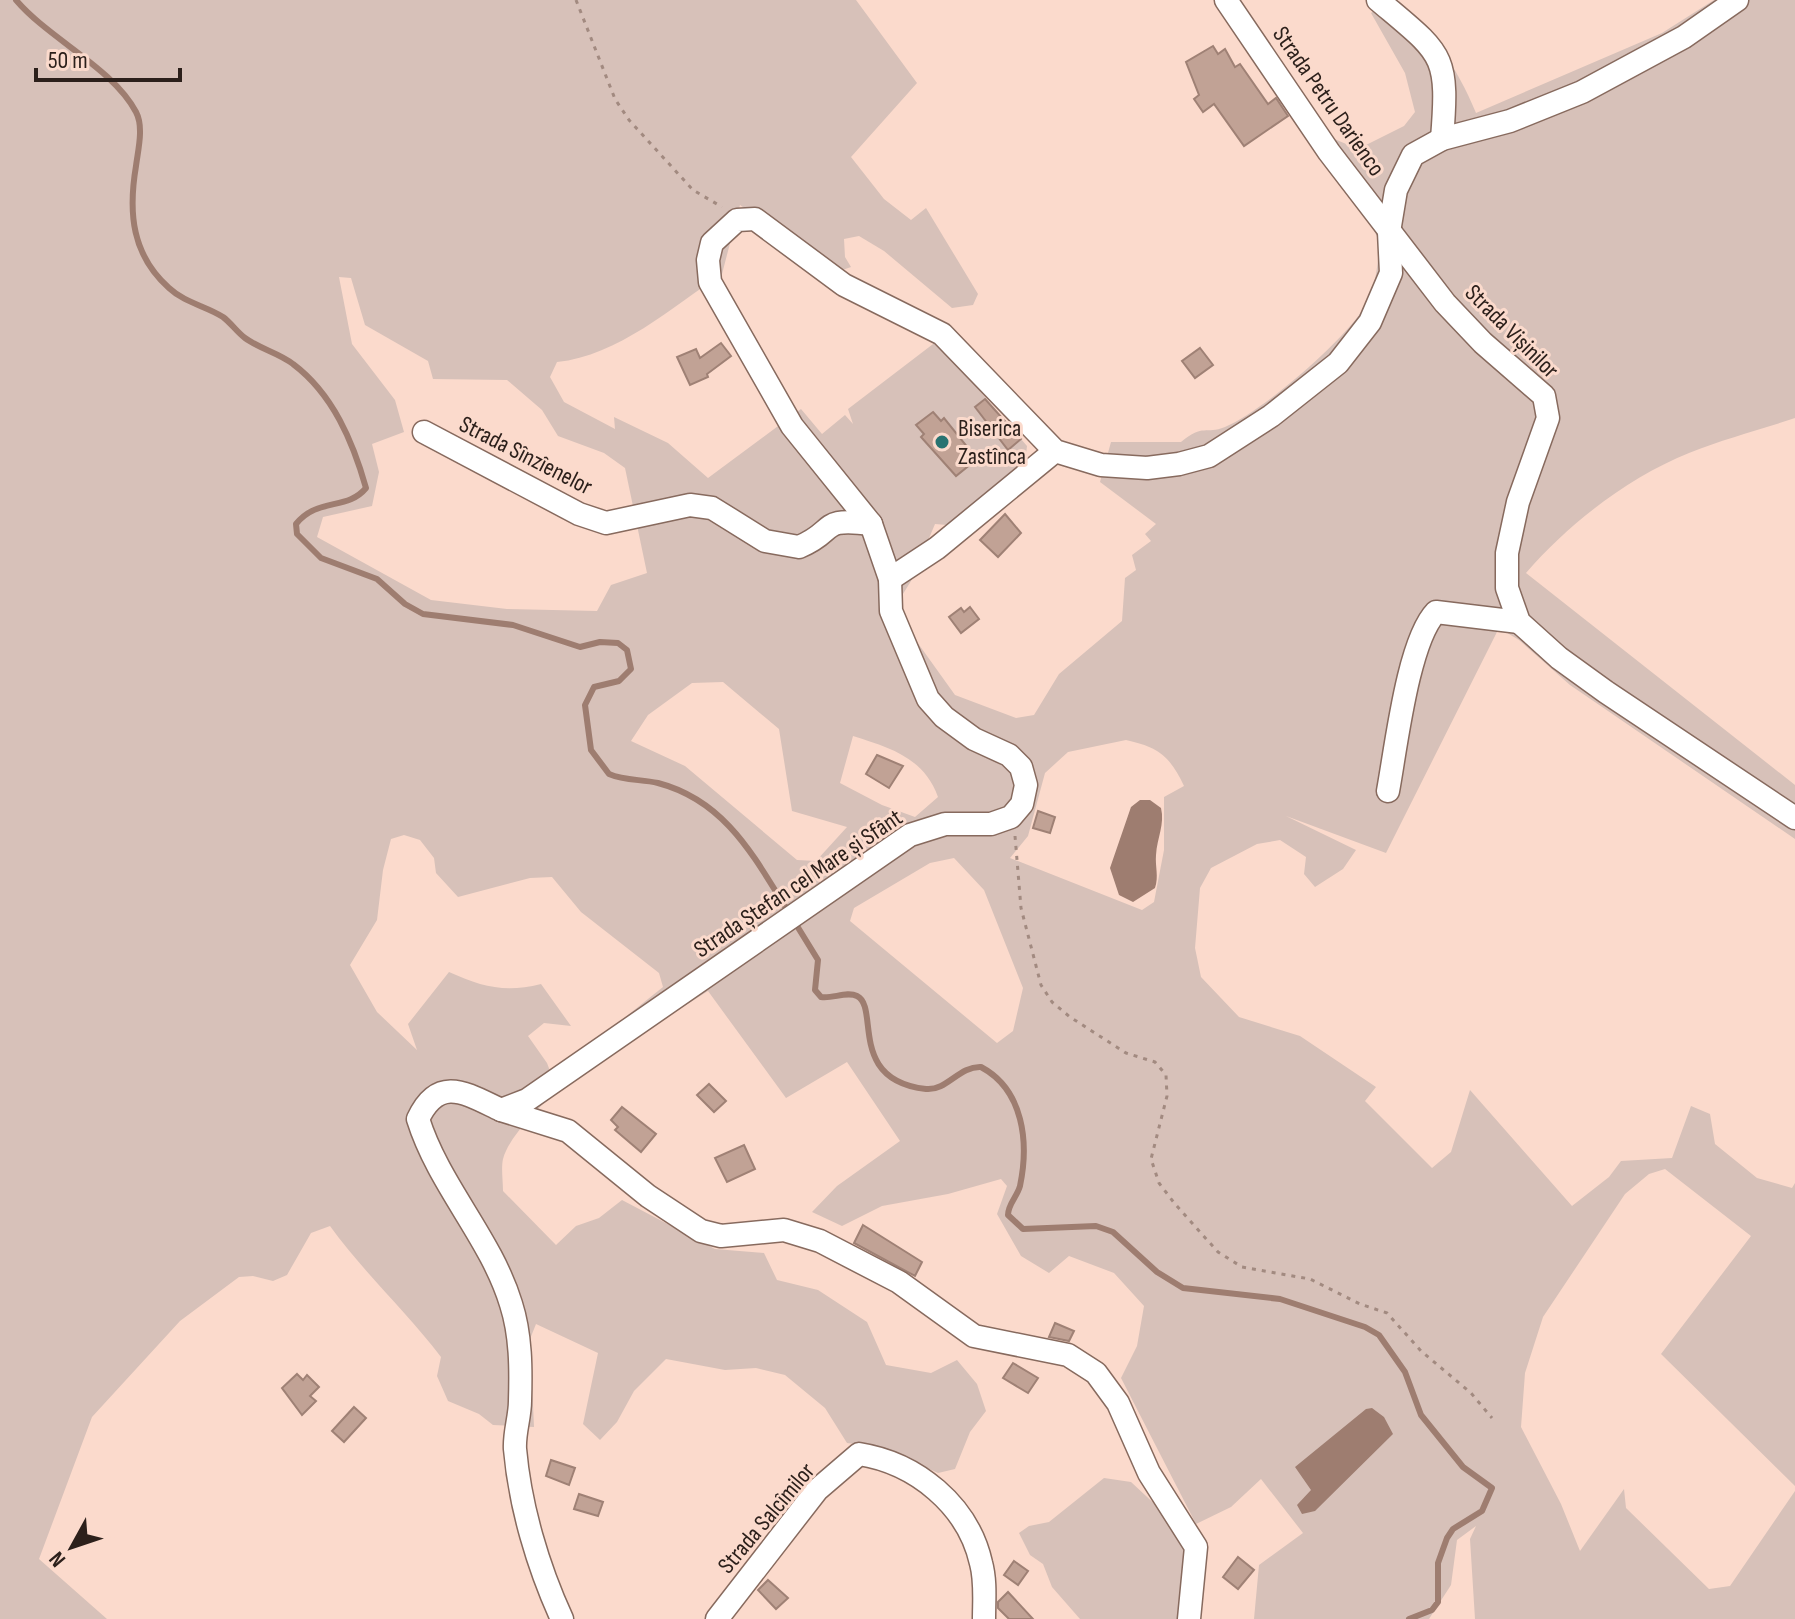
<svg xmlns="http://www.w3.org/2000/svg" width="1795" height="1619" font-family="'Sofia Sans Condensed',sans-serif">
	<rect width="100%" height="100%" fill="#fbdacc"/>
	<g fill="#d7c1b9" fill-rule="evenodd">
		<path d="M 0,0 L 856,0 L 917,83 L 851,157 L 884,199 L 911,220 L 926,208 L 978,294 L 973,305 L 952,308 L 884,251 L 859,236 L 844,239 L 845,257 L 851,267 L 837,272 L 740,205 L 722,274 C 672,307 618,356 557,362 L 550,377 L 564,402 L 615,429 L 614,417 L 668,443 L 708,478 L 801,409 L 822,434 L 845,415 L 853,424 L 848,409 L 937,341 L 1027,446 L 1025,464 L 947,525 L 935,524 L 911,581 L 898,602 L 907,628 L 955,695 L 1016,718 L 1034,715 L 1059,674 L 1122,621 L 1125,578 L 1136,570 L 1132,555 L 1151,541 L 1145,534 L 1156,524 L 1100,482 L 1111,442 L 1181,442 C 1204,423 1205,435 1225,427 C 1263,411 1347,339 1367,303 C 1375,290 1381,253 1377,237 C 1371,219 1333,175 1320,157 L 1332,138 L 1358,149 L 1404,126 L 1415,112 L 1405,73 L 1371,13 L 1387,0 L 1397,0 C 1434,37 1456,64 1476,113 L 1662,33 L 1714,0 L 1795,0 L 1795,418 C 1760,430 1723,439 1689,453 C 1629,477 1568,524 1526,573 L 1795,785 L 1795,839 L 1570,685 L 1519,640 L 1499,628 L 1386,853 L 1286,816 L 1356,850 L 1343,869 L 1315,887 L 1304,874 L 1306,857 L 1280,840 L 1257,844 L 1211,868 L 1200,888 L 1195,948 L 1201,977 L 1239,1017 L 1300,1036 L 1376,1087 L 1365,1101 L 1432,1168 L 1451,1152 L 1470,1090 L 1572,1206 L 1609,1177 L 1621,1161 L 1672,1158 L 1691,1106 L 1710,1114 L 1715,1144 L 1757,1178 L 1792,1188 L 1795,1183 L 1795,1486 L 1661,1354 L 1751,1236 L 1665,1169 L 1649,1174 L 1625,1194 L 1543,1317 L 1525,1373 L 1521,1427 L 1561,1504 L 1580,1551 L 1624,1489 L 1626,1508 L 1709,1589 L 1730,1586 L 1795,1491 L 1795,1619 L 1475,1619 L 1470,1539 L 1476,1526 L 1457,1540 L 1451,1585 L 1429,1619 L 1254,1619 L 1259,1565 L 1303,1533 L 1261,1479 L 1231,1507 L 1196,1524 L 1121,1378 L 1137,1346 L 1144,1306 L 1114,1273 L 1069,1256 L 1049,1273 L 1021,1256 L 997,1214 L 1007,1186 L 1001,1179 L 948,1194 L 882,1206 L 842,1226 L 812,1212 L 837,1186 L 900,1141 L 847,1062 L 786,1098 L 708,991 L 648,1029 L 628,1015 L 663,987 L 659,973 L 581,912 L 552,877 L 530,878 L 458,897 L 436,873 L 434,858 L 420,840 L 404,835 L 391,839 L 383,870 L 377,920 L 350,965 L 377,1012 L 417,1050 L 408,1024 L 449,972 C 482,987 505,993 541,984 L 571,1026 L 544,1023 L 528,1036 L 547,1063 L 556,1087 C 541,1111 511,1131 503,1159 C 501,1168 503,1181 503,1191 L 556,1245 L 576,1226 L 599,1218 L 622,1200 L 715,1249 L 764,1253 L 777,1280 L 818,1290 L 867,1322 L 886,1365 L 931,1373 L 957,1360 L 977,1384 L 986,1411 L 970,1432 L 955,1469 L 938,1473 L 884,1448 L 847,1443 L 825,1408 L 785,1375 L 756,1368 L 725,1370 L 666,1359 L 634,1391 L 617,1422 L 600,1440 L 583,1424 L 598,1353 L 536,1324 L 530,1339 L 534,1427 L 493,1425 L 479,1414 L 448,1401 L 437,1376 L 441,1357 C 406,1311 364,1273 330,1226 L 311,1233 L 287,1275 L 273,1281 L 253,1276 L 239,1277 L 180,1321 L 92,1417 L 39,1559 L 107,1619 L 0,1619 ZM 339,277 L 351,278 L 365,325 L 428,361 L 433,379 L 507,380 L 542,410 L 558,436 L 604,453 L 625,468 L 647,573 L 611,585 L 597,611 L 507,609 L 431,600 L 317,537 L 323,517 L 372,506 L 379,472 L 372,444 L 404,432 L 395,400 L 352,344 ZM 723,682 L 779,729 L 792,811 L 847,827 L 816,861 L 797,860 L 685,766 L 631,741 L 648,715 L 692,683 ZM 853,736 C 891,748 924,758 938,797 L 915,817 L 882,805 L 840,783 ZM 1126,740 C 1158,747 1170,756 1184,786 L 1164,797 L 1164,850 L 1154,902 L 1142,910 L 1010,858 L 1028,836 L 1045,773 L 1068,752 ZM 954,858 L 984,890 L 1023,988 L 1013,1031 L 997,1043 L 850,921 L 854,908 L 930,863 Z"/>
		<path d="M 1104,1478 L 1131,1482 L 1175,1523 L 1189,1550 L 1184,1619 L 1080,1619 L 1052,1587 L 1043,1564 L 1030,1555 L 1019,1533 L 1029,1526 L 1049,1522 Z"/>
	</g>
	<g fill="#9e7d70">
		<path d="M 1140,800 L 1150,800 L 1161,808 C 1165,824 1157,838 1156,855 C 1155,867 1159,876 1155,888 L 1133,902 L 1119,895 L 1110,868 L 1131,807 Z"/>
		<path d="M 1372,1408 L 1384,1417 L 1393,1434 L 1315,1511 L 1302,1514 L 1297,1505 L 1311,1490 L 1295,1467 L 1366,1409 Z"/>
	</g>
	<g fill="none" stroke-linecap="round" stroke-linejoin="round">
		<g stroke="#9e7d70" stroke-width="6">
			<path d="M 16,0 C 49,39 113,68 136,112 C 144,127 138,150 136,166 C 128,213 132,255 169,288 C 185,303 206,306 223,317 C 231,323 237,332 245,338 C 260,349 279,353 293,364 C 333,394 353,442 366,488 C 347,511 318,497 296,524 L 297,534 L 321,558 L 377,579 L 405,604 L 423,614 L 513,625 L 580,647 L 600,642 L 618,643 L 627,650 L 631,669 L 619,681 L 594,687 L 585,705 L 591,750 L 609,774 C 625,781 641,779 658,783 C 726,801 754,857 788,911"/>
			<path d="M 794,921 L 818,960 L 815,990 L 821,997 C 832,999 847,991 857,996 C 880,1007 847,1080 926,1089 C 947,1091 959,1066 981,1067 C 1024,1090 1029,1143 1020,1186 C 1017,1197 1008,1204 1008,1215 L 1023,1229 L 1096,1226 L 1113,1232 L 1157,1272 L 1183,1288 L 1280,1299 L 1365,1327 L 1379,1335 L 1405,1372 L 1421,1415 L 1463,1467 L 1492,1488 L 1482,1511 L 1453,1529 L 1447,1538 L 1438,1563 L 1438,1602 L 1432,1610 L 1409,1619"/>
		</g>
	</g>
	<g fill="#c1a295" stroke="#9f8175" stroke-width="2">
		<path d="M 1213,46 L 1218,54 L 1225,49 L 1235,67 L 1240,64 L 1268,104 L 1276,98 L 1288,116 L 1244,146 L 1214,104 L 1203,112 L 1194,99 L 1199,95 L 1186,62 Z"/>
		<path d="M 721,343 L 731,356 L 707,374 L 708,377 L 690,385 L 677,357 L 696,349 L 700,358 Z"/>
		<path d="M 1200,348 L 1213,365 L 1195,378 L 1182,361 Z"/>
		<path d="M 985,399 L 1021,439 L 1008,450 L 975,407 Z"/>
		<path d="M 933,412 L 941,421 L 944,418 L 977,459 L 956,476 L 921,437 L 924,434 L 916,425 Z"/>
		<path d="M 1005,514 L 1021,533 L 998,557 L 980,540 Z"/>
		<path d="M 970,607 L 979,619 L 961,633 L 949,617 L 961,608 L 964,612 Z"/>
		<path d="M 877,755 L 903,766 L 889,788 L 866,774 Z"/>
		<path d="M 1038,811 L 1055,817 L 1050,833 L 1033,828 Z"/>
		<path d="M 709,1084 L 726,1101 L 714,1112 L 697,1095 Z"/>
		<path d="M 622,1107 L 656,1134 L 641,1152 L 615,1130 L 618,1127 L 611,1120 Z"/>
		<path d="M 744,1145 L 755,1169 L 727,1182 L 715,1158 Z"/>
		<path d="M 863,1225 L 922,1262 L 915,1276 L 854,1243 Z"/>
		<path d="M 1055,1323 L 1074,1331 L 1069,1341 L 1049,1337 Z"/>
		<path d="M 1013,1363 L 1038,1378 L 1028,1393 L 1003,1378 Z"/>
		<path d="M 297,1374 L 303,1380 L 307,1375 L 319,1387 L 310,1396 L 316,1401 L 302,1415 L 282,1388 Z"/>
		<path d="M 354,1407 L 366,1418 L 344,1442 L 332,1431 Z"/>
		<path d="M 551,1460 L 575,1468 L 569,1485 L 546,1476 Z"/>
		<path d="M 579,1494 L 603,1502 L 598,1516 L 574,1509 Z"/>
		<path d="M 1238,1557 L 1254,1570 L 1238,1589 L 1223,1577 Z"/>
		<path d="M 1014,1561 L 1028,1571 L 1018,1585 L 1004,1575 Z"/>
		<path d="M 768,1580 L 788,1598 L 776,1609 L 758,1590 Z"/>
		<path d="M 1008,1592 L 1033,1619 L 1009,1619 L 998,1608 L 998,1602 Z"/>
	</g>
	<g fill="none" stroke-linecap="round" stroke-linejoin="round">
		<defs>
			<g id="minor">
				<path d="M 1226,0 L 1329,152 L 1445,303 L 1483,343 L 1544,396 L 1548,418 L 1518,502 L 1507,553 L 1507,588 L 1519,622 L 1559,658 L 1606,692 L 1795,818"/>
				<path d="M 1378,0 C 1443,55 1449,53 1442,139"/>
				<path d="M 424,432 L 579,514 L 606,523 L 690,505 L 712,508 L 765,541 L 799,547 C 838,531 817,517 871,524"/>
				<path d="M 890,579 L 937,548 L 1055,451"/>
				<path d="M 1388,791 C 1396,748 1408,641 1436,612 L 1519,622"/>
				<path d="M 501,1110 L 568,1131 L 648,1196 L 701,1231 L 721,1236 L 784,1230 L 820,1241 L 899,1282 L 974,1336 L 1068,1355 L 1096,1373 L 1118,1403 L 1149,1473 L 1196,1547 L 1189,1619"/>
				<path d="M 562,1619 C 538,1567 520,1506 515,1449 C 514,1433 520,1417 520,1401 C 521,1369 521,1335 511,1304 C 491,1238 439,1186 418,1119 C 439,1074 467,1094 501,1110 L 527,1100 L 910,835 L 945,824 L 991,824 L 1011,817 L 1022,804 L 1026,785 L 1021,767 L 1009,755 L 974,739 L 944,717 L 928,699 L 891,611 L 890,579 L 871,524 L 792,426 L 710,282 L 708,260 L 712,243 L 737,220 L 755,219 L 844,285 L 942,334 L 1055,451 L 1101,465 L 1147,468 L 1179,464 L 1209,456 L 1271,416 L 1338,363 L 1370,322 L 1391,273 L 1389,232 L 1396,190 L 1413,155 L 1442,139 L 1510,121 L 1582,92 L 1684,37 L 1737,0"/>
				<path d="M 717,1619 L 817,1490 L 859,1454 C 916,1463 968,1505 981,1563 C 986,1581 984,1601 984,1619"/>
			</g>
		</defs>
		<use href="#minor" stroke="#876a5e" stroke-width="25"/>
		<g stroke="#a28a80" stroke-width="3" stroke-dasharray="4 6" stroke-linecap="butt">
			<path d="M 576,0 L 615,99 L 629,120 L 693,190 L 722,207"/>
			<path d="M 1015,836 L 1021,908 L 1041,985 L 1052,1002 L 1070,1017 L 1126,1053 L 1155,1062 L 1166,1075 L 1167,1096 L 1151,1159 L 1159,1183 L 1175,1204 L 1218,1252 L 1242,1267 L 1310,1279 L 1360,1304 L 1387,1313 L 1421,1351 L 1471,1393 L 1492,1418"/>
		</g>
		<use href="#minor" stroke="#fff" stroke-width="22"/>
	</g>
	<circle fill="#297371" stroke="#fbdacc" stroke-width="3" cx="942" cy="442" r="8"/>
	<g text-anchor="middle" stroke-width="6" stroke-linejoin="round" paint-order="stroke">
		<g font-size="24" fill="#2c201b" stroke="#fbdacc">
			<text transform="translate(1329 101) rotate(55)" y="8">Strada Petru Darienco</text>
			<text transform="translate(1512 331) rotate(45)" y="8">Strada Vișinilor</text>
			<text transform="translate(526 455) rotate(27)" y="8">Strada Sînzîenelor</text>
			<text transform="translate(798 883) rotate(-34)" y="8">Strada Ștefan cel Mare și Sfânt</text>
			<text transform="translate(766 1518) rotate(-50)" y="8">Strada Salcîmilor</text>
		</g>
		<g font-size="24" fill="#2c201b" stroke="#fbdacc" text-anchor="start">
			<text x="958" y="436">Biserica<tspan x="958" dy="28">Zastînca</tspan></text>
		</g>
	</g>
	<g transform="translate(72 1547) rotate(230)" stroke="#fbdacc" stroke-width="6" paint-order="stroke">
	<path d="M0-6L14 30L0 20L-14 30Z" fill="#2c201b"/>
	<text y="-12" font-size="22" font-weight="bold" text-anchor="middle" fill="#2c201b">N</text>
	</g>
	<path d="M36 68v12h144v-12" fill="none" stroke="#2c201b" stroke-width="4"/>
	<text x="48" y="68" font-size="24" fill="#2c201b" stroke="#fbdacc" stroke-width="6" paint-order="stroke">50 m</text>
</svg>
